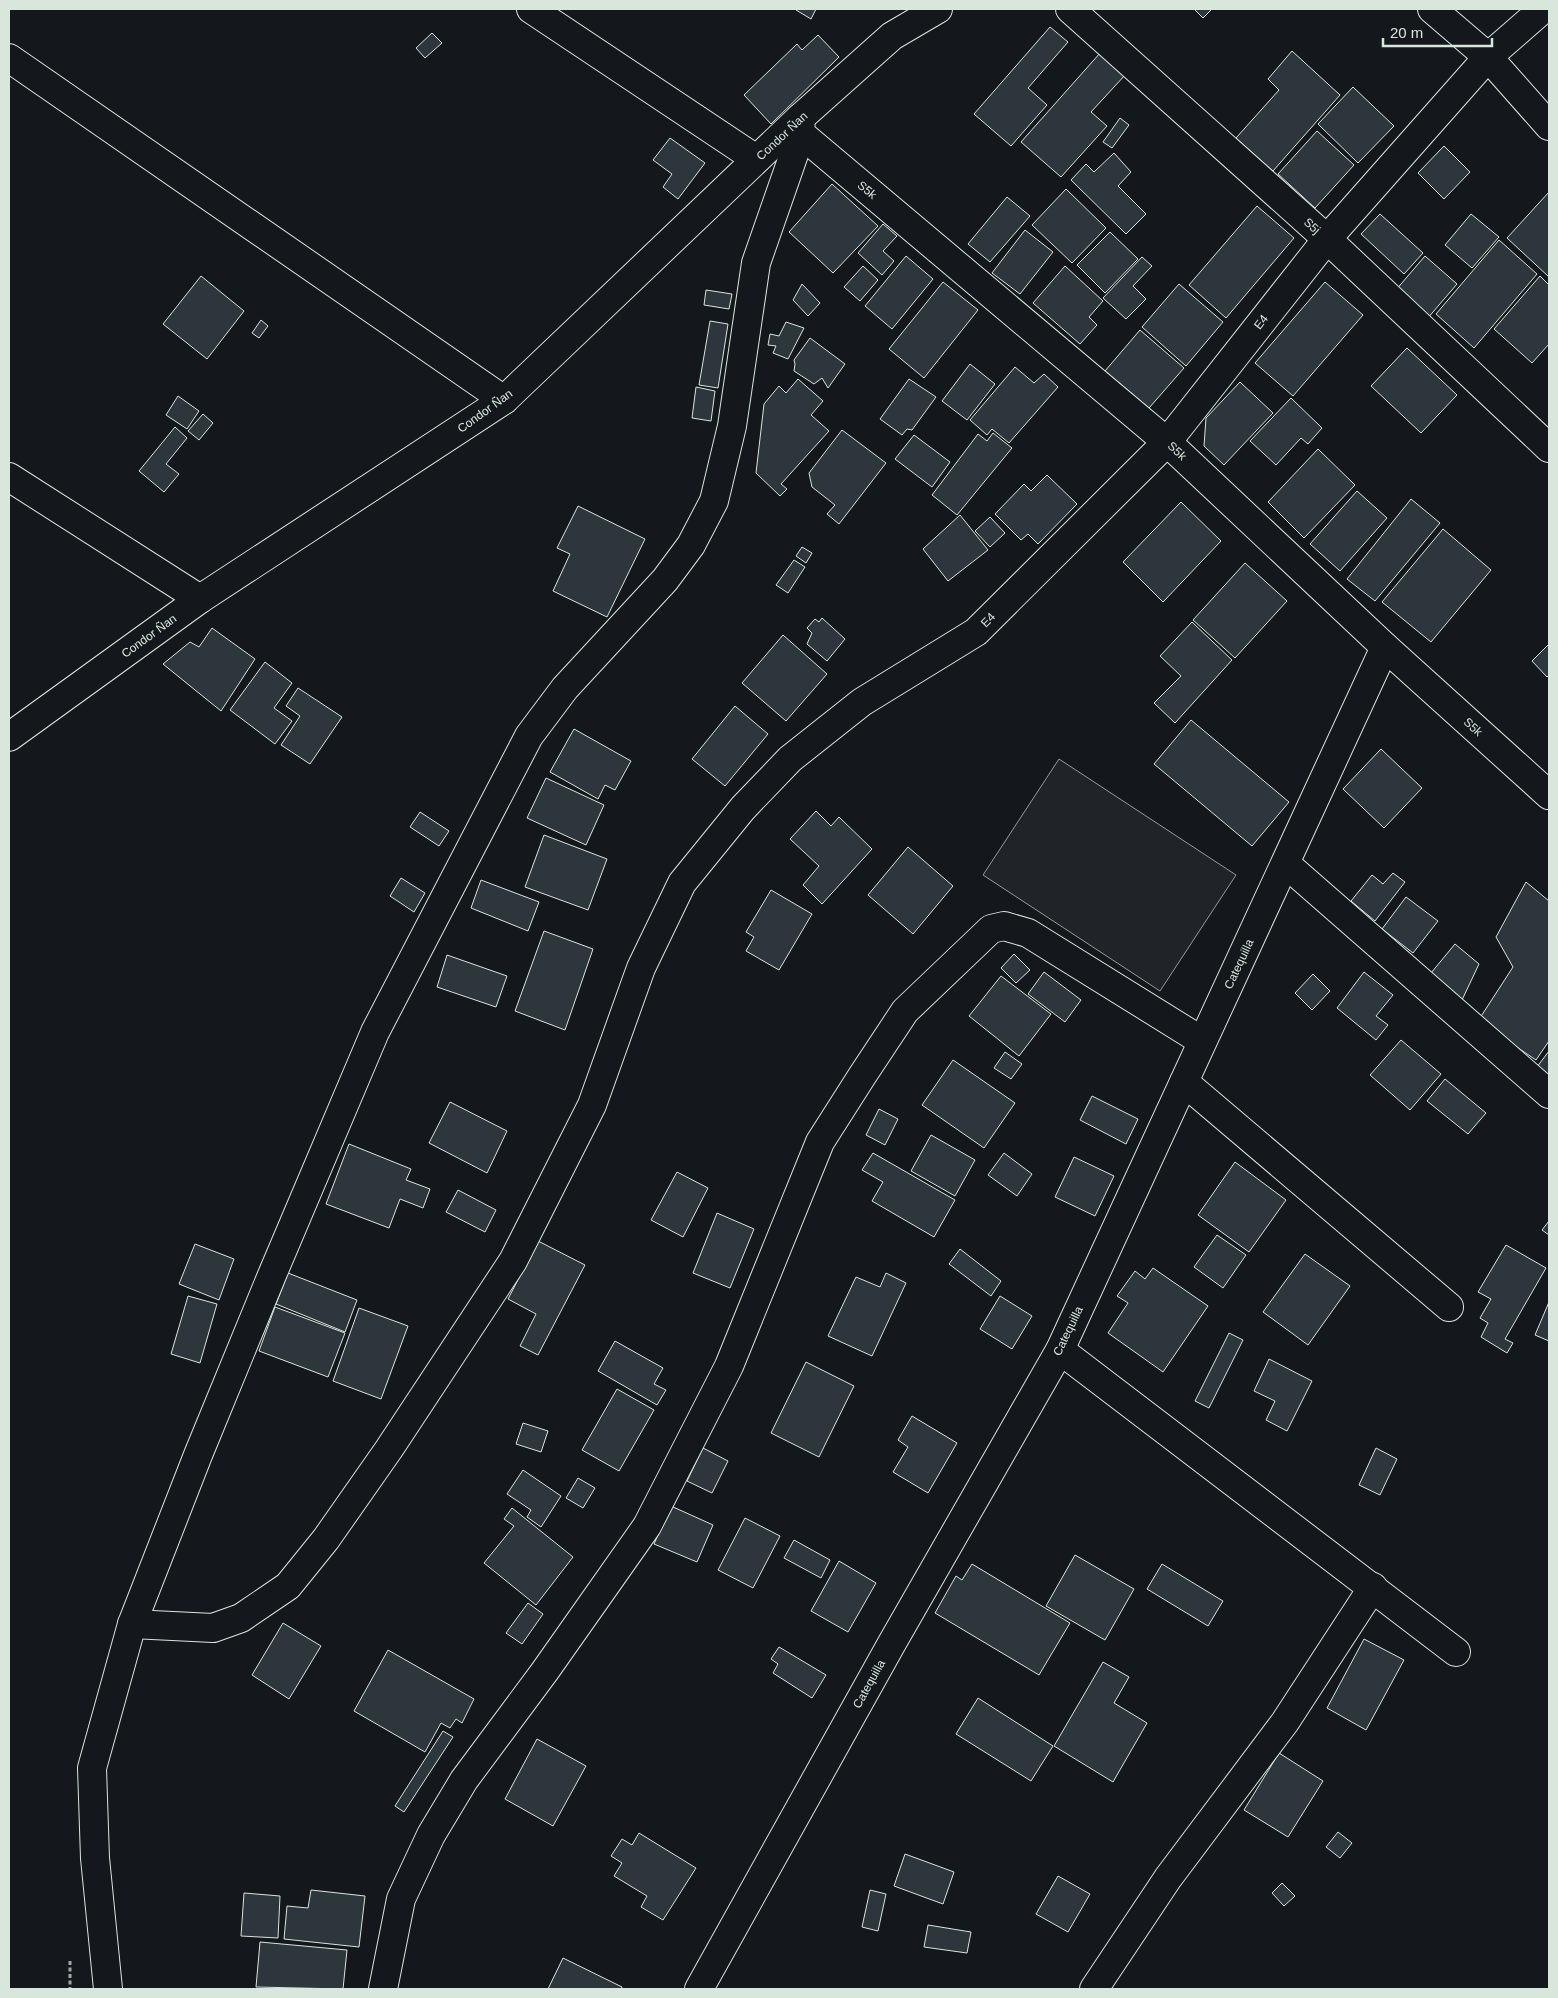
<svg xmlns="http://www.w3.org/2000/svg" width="1558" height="1998" font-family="Helvetica,sans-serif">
	<rect width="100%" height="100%" fill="#14181c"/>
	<path fill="#202428" stroke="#939e99" d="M 1059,759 L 1236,875 L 1160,991 L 983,875 Z"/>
	<g fill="#2c363c" stroke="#d8e6dc">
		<path d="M 797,9 L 816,9 L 811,19 L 796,10 Z"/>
		<path d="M 1194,9 L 1212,9 L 1203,18 Z"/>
		<path d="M 1050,27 L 1068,42 L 1028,88 L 1047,105 L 1011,146 L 974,114 Z"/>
		<path d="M 432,33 L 442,43 L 425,58 L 416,48 Z"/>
		<path d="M 818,35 L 839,57 L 771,124 L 744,95 L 797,44 L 802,50 Z"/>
		<path d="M 1292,51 L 1340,95 L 1273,171 L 1236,138 L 1279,90 L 1268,79 Z"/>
		<path d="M 1101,52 L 1126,74 L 1091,112 L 1107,126 L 1061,177 L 1021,142 Z"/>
		<path d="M 1353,87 L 1394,126 L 1358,163 L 1318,124 Z"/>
		<path d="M 1120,118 L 1129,125 L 1112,148 L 1103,142 Z"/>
		<path d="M 1317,131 L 1354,165 L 1315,208 L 1278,174 Z"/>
		<path d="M 670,138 L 705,163 L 678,199 L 663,187 L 672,174 L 653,160 Z"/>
		<path d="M 1444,146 L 1470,172 L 1444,199 L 1418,173 Z"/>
		<path d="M 1114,153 L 1131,172 L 1118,186 L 1146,214 L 1126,234 L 1071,180 L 1086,164 L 1094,172 Z"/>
		<path d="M 832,184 L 878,226 L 833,273 L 789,232 Z"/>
		<path d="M 1066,189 L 1106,228 L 1072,263 L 1032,225 Z"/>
		<path d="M 1549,192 L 1549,277 L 1507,238 Z"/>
		<path d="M 1007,197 L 1030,216 L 990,262 L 968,244 Z"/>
		<path d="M 1257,206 L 1294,238 L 1226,318 L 1189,285 Z"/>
		<path d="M 1380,214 L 1423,253 L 1404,274 L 1361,234 Z"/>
		<path d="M 1471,214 L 1499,237 L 1472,268 L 1445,245 Z"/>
		<path d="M 883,224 L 897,236 L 883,251 L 894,261 L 882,275 L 858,253 Z"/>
		<path d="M 1025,230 L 1053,252 L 1020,294 L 992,273 Z"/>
		<path d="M 1110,232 L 1138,259 L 1105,293 L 1077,265 Z"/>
		<path d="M 1499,240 L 1537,274 L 1474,348 L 1436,314 Z"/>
		<path d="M 906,256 L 933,279 L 892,329 L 865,306 Z"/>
		<path d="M 1425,256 L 1457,284 L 1427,319 L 1395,291 Z"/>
		<path d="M 1142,257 L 1152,266 L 1133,286 L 1146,299 L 1126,319 L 1103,298 Z"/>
		<path d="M 863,266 L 878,280 L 860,301 L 844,287 Z"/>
		<path d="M 1065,266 L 1103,301 L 1089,317 L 1097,325 L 1080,344 L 1033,303 Z"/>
		<path d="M 201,276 L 244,311 L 207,359 L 163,324 Z"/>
		<path d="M 1540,276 L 1549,285 L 1549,344 L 1532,363 L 1494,329 Z"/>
		<path d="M 943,282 L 978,310 L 924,378 L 889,349 Z"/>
		<path d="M 1325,282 L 1363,315 L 1293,396 L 1255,363 Z"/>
		<path d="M 802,284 L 820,303 L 808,316 L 793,300 Z"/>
		<path d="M 1179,284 L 1223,322 L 1186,366 L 1142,327 Z"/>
		<path d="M 706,290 L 732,294 L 729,309 L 704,305 Z"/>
		<path d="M 261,320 L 268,326 L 259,338 L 252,333 Z"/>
		<path d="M 710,321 L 728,324 L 718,388 L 699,385 Z"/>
		<path d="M 786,322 L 804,328 L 788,359 L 773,353 L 776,346 L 768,345 L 770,334 L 779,336 Z"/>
		<path d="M 1140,330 L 1184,368 L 1149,408 L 1105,371 Z"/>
		<path d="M 810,338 L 845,364 L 828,388 L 822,378 L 814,384 L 794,371 L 795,364 L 794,360 Z"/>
		<path d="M 1407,348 L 1457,395 L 1421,433 L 1371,386 Z"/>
		<path d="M 970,364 L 995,384 L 967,420 L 942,401 Z"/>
		<path d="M 1015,367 L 1034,383 L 1044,374 L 1058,387 L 1009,443 L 992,429 L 987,435 L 970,420 Z"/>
		<path d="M 798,379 L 823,401 L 811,415 L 829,431 L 781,484 L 787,489 L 780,496 L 756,473 L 764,404 L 779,386 L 786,393 Z"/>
		<path d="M 909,379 L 936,397 L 912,430 L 907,429 L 902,435 L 880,419 Z"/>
		<path d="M 1240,382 L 1273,413 L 1224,465 L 1204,446 L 1206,418 Z"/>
		<path d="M 696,387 L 715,391 L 711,421 L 692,418 Z"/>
		<path d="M 178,396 L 199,411 L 187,429 L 166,415 Z"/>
		<path d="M 1291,398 L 1322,428 L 1308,444 L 1301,438 L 1276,465 L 1250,441 Z"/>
		<path d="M 203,414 L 213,423 L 199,440 L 188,431 Z"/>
		<path d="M 175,427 L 187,438 L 166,464 L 179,474 L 164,492 L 139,471 Z"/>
		<path d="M 842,430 L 886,463 L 839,524 L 827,514 L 835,505 L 812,487 L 809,473 Z"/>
		<path d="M 993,433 L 1012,448 L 957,515 L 932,495 L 978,434 L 987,441 Z"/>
		<path d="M 914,435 L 950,462 L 932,487 L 895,459 Z"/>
		<path d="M 1318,449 L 1355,485 L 1304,538 L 1268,502 Z"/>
		<path d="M 1047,475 L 1077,504 L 1038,544 L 1028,534 L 1021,540 L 995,514 L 1024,484 L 1031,491 Z"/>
		<path d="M 1357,491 L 1387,518 L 1340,571 L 1310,544 Z"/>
		<path d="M 1411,499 L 1440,523 L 1375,601 L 1347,579 Z"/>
		<path d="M 1181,502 L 1221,541 L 1163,602 L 1123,562 Z"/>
		<path d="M 578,506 L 645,539 L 607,617 L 553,591 L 570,554 L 557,548 Z"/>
		<path d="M 960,515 L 988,550 L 948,581 L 923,549 Z"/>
		<path d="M 990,517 L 1005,533 L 990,547 L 975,531 Z"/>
		<path d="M 1443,529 L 1491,570 L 1431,642 L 1382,602 Z"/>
		<path d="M 802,547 L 812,553 L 806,563 L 796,556 Z"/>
		<path d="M 794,560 L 805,567 L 788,593 L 776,585 Z"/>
		<path d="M 1245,563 L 1287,601 L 1235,658 L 1193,620 Z"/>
		<path d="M 822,618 L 845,639 L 827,661 L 807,644 L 812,633 L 807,628 L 815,619 L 819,622 Z"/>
		<path d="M 1192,622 L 1232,660 L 1175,723 L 1154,703 L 1181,676 L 1160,656 Z"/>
		<path d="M 212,628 L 255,659 L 221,711 L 163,664 L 190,642 L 199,647 Z"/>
		<path d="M 783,635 L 827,674 L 786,721 L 742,683 Z"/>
		<path d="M 1549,644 L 1549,675 L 1547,677 L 1532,661 Z"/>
		<path d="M 265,662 L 292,683 L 274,708 L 292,721 L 275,744 L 230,710 Z"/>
		<path d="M 298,688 L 342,717 L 310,764 L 281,745 L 300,716 L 286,706 Z"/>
		<path d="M 735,706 L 768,734 L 725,786 L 692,759 Z"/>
		<path d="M 1191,720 L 1289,802 L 1252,846 L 1154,764 Z"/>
		<path d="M 574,729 L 631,761 L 615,790 L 605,785 L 598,799 L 550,772 Z"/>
		<path d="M 1381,749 L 1422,788 L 1384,828 L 1343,789 Z"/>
		<path d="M 546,778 L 604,805 L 586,845 L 527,818 Z"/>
		<path d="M 816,811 L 831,826 L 839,817 L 872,849 L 822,904 L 803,885 L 819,866 L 790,839 Z"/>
		<path d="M 420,812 L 449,831 L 439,846 L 410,827 Z"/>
		<path d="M 544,835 L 607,859 L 588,910 L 525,887 Z"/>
		<path d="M 908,847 L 953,886 L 913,934 L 868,895 Z"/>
		<path d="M 1393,873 L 1405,882 L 1375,921 L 1351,901 L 1372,875 L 1383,884 Z"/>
		<path d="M 401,878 L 425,893 L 414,912 L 390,896 Z"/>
		<path d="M 481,880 L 539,902 L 528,931 L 471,908 Z"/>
		<path d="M 1526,882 L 1549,901 L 1549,1041 L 1536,1060 L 1478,1021 L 1513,967 L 1496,937 Z"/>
		<path d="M 771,890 L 812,914 L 779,970 L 746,951 L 754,937 L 746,932 Z"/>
		<path d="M 1406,897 L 1438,921 L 1413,953 L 1382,929 Z"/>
		<path d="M 544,931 L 593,949 L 565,1030 L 515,1011 Z"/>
		<path d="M 1455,944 L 1479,964 L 1462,1000 L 1431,973 Z"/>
		<path d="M 1014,954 L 1030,970 L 1016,983 L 1001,968 Z"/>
		<path d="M 447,955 L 507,976 L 496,1007 L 437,987 Z"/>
		<path d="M 1044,972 L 1081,1000 L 1065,1022 L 1028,994 Z"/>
		<path d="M 1364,972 L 1393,995 L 1376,1016 L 1388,1025 L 1376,1040 L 1337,1008 Z"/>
		<path d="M 1313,974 L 1330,991 L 1312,1010 L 1295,993 Z"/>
		<path d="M 1001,976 L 1051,1014 L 1019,1056 L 969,1016 Z"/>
		<path d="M 1401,1040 L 1441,1074 L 1410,1110 L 1370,1075 Z"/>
		<path d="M 1549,1051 L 1549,1077 L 1537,1067 Z"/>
		<path d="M 1005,1052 L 1022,1064 L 1011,1079 L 994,1068 Z"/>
		<path d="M 953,1060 L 1015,1103 L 984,1148 L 922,1105 Z"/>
		<path d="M 1445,1079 L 1486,1113 L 1468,1134 L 1427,1101 Z"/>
		<path d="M 1092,1096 L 1138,1119 L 1126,1144 L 1080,1120 Z"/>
		<path d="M 450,1102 L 507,1131 L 487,1173 L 429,1143 Z"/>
		<path d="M 879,1109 L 898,1119 L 885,1145 L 866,1135 Z"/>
		<path d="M 931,1135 L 975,1160 L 955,1196 L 911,1171 Z"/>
		<path d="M 349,1144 L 411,1169 L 406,1180 L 430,1189 L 423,1208 L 400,1199 L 389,1228 L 326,1204 Z"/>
		<path d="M 873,1153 L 955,1200 L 934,1237 L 872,1201 L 883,1182 L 862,1170 Z"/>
		<path d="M 1004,1153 L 1032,1174 L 1017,1196 L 988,1175 Z"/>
		<path d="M 1074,1157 L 1114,1176 L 1095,1216 L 1055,1197 Z"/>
		<path d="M 1235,1162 L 1286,1200 L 1249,1252 L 1198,1215 Z"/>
		<path d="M 677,1172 L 708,1188 L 683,1237 L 651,1220 Z"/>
		<path d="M 458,1190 L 496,1210 L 485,1232 L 446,1212 Z"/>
		<path d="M 717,1213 L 754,1229 L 730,1288 L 693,1273 Z"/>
		<path d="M 1549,1221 L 1549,1235 L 1542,1230 Z"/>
		<path d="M 1217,1235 L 1246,1255 L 1223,1288 L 1194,1267 Z"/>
		<path d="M 538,1241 L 585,1265 L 538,1355 L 520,1346 L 536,1314 L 508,1299 Z"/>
		<path d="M 195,1244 L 234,1259 L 219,1300 L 179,1284 Z"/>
		<path d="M 1506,1245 L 1546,1268 L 1505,1339 L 1513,1343 L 1507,1353 L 1481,1337 L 1488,1323 L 1480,1318 L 1491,1299 L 1478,1292 Z"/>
		<path d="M 960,1249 L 1001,1281 L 991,1296 L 949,1264 Z"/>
		<path d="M 1305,1254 L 1350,1286 L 1308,1345 L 1263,1312 Z"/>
		<path d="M 1153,1268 L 1208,1306 L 1163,1372 L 1108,1333 L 1128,1303 L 1117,1296 L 1135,1271 L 1145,1279 Z"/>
		<path d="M 288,1273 L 357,1300 L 345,1332 L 276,1304 Z"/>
		<path d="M 886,1273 L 906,1283 L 872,1356 L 828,1336 L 856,1277 L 880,1287 Z"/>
		<path d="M 188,1296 L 217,1304 L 200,1363 L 171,1354 Z"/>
		<path d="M 1000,1296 L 1032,1316 L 1012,1349 L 980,1329 Z"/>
		<path d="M 1549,1302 L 1549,1341 L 1535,1335 Z"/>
		<path d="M 275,1307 L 345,1333 L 328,1377 L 259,1351 Z"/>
		<path d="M 359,1308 L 408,1326 L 381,1399 L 333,1381 Z"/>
		<path d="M 1229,1333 L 1243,1340 L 1209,1408 L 1195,1401 Z"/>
		<path d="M 615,1341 L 663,1368 L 654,1384 L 666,1390 L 657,1405 L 598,1371 Z"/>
		<path d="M 1269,1359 L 1312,1381 L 1287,1431 L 1266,1420 L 1275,1401 L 1254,1391 Z"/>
		<path d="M 806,1362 L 854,1386 L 819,1457 L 771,1433 Z"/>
		<path d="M 617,1389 L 654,1410 L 619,1471 L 582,1450 Z"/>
		<path d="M 912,1416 L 957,1443 L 928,1493 L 893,1472 L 908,1447 L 898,1440 Z"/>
		<path d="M 523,1423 L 548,1431 L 541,1452 L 516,1444 Z"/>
		<path d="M 703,1448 L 728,1461 L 712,1493 L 687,1481 Z"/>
		<path d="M 1376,1448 L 1397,1459 L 1380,1495 L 1359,1485 Z"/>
		<path d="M 523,1470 L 561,1496 L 541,1527 L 527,1517 L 531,1510 L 507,1494 Z"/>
		<path d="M 578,1478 L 595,1488 L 583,1508 L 566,1498 Z"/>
		<path d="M 671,1506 L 713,1525 L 697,1562 L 654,1544 Z"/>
		<path d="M 512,1508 L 573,1557 L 536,1605 L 484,1563 L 514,1526 L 504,1519 Z"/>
		<path d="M 745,1518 L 780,1536 L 753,1588 L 718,1570 Z"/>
		<path d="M 794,1540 L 830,1560 L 821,1578 L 784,1558 Z"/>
		<path d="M 1075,1555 L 1134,1589 L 1105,1640 L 1046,1606 Z"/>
		<path d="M 839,1561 L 876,1583 L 848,1632 L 811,1611 Z"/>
		<path d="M 972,1564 L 1070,1623 L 1039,1675 L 935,1613 L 956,1576 L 962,1580 Z"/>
		<path d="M 1162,1564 L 1223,1601 L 1208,1626 L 1147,1589 Z"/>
		<path d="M 528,1603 L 543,1614 L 522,1644 L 506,1633 Z"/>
		<path d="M 283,1623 L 321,1646 L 289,1699 L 252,1675 Z"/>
		<path d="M 1364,1639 L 1404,1660 L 1366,1730 L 1327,1708 Z"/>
		<path d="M 779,1647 L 826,1675 L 812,1698 L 773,1673 L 778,1664 L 771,1659 Z"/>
		<path d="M 388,1650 L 474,1699 L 462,1723 L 456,1719 L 450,1728 L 441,1723 L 425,1752 L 354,1711 Z"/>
		<path d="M 1103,1662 L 1129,1677 L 1114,1703 L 1147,1723 L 1113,1782 L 1054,1746 Z"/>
		<path d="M 978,1698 L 1053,1746 L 1031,1781 L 956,1734 Z"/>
		<path d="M 443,1731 L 453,1737 L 404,1812 L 395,1806 Z"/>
		<path d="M 537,1739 L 586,1766 L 553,1826 L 505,1799 Z"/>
		<path d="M 1279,1753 L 1323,1781 L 1288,1837 L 1244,1810 Z"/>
		<path d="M 1338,1832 L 1352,1843 L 1340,1858 L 1326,1847 Z"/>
		<path d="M 639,1833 L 696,1868 L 663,1920 L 641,1907 L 647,1896 L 614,1876 L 622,1863 L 611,1856 L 622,1839 L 632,1845 Z"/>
		<path d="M 905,1854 L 954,1872 L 943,1904 L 894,1886 Z"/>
		<path d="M 1058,1876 L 1090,1894 L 1068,1932 L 1036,1914 Z"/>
		<path d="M 1282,1883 L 1295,1896 L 1284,1906 L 1272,1893 Z"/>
		<path d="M 311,1890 L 365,1896 L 359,1947 L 284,1939 L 287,1906 L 308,1908 Z"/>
		<path d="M 870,1890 L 886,1894 L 878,1931 L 862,1927 Z"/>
		<path d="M 244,1893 L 280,1896 L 278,1938 L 241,1936 Z"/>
		<path d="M 928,1925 L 971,1932 L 967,1953 L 924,1947 Z"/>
		<path d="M 260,1942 L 347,1950 L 343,1989 L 256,1987 Z"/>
		<path d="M 563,1958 L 622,1987 L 621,1989 L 548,1989 Z"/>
	</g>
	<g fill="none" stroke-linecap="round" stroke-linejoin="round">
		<defs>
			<g id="minor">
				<path d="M 531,9 L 756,159"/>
				<path d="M 1070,9 L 1327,239 L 1549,448"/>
				<path d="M 1432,9 L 1488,57 L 1549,126"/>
				<path d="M 9,58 L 504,400"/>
				<path d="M 800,118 L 801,134 L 1167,442 L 1385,647 L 1549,795"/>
				<path d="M 9,477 L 200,599"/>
				<path d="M 9,737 L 200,599 L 504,400 L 800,118 L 892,36 L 938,9"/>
				<path d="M 1286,864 L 1549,1094"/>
				<path d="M 1184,1082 L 1449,1307"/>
				<path d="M 1060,1350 L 1456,1652"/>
				<path d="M 132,1624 L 213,1628 L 241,1618 L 288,1586 L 326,1539 L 389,1449 L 513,1261 L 592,1105 L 641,968 L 682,883 L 743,808 L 790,759 L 862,702 L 976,632 L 1167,442 L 1327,239 L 1488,57 L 1543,9"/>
				<path d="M 108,1989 L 95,1858 L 92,1768 L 132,1624 L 198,1455 L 272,1275 L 375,1032 L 529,736 L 565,688 L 665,580 L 691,545 L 714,501 L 732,426 L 756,263 L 801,134"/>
				<path d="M 383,1989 L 401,1899 L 431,1835 L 464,1780 L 545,1671 L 647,1526 L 729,1366 L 820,1142 L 862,1076 L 905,1011 L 991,929 L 1004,926 L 1028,933 L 1202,1041"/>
				<path d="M 699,1989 L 892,1643 L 1060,1350 L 1385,647"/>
				<path d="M 1094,1989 L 1168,1878 L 1285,1722 L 1373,1587"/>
			</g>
		</defs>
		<use href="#minor" stroke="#d8e6dc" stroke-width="30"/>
		<path stroke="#9da8a2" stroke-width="3" stroke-dasharray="4 2.5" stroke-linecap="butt" d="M 70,1961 L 70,1989"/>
		<use href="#minor" stroke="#14181c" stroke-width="28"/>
	</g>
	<g text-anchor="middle" stroke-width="4" stroke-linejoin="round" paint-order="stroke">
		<g font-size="12" fill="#d8e6dc" stroke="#14181c">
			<text transform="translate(782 136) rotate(-43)" y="4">Condor Ñan</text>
			<text transform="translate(867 190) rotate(40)" y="4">S5k</text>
			<text transform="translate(1312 226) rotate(42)" y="4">S5j</text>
			<text transform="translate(1261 322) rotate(-52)" y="4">E4</text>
			<text transform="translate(485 411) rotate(-36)" y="4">Condor Ñan</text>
			<text transform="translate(1177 451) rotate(43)" y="4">S5k</text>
			<text transform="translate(988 620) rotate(-45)" y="4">E4</text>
			<text transform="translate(149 636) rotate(-36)" y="4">Condor Ñan</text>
			<text transform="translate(1473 727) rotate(42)" y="4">S5k</text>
			<text transform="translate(1239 964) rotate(-65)" y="4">Catequilla</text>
			<text transform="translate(1068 1331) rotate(-64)" y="4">Catequilla</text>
			<text transform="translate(869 1684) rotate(-61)" y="4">Catequilla</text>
		</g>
	</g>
	<rect width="1558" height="1998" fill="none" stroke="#d8e6dc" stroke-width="20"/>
	<path d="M1383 38v8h109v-8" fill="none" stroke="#d8e6dc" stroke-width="2.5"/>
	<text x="1390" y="38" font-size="15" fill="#d8e6dc" stroke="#14181c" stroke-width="4" paint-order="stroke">20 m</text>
</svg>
